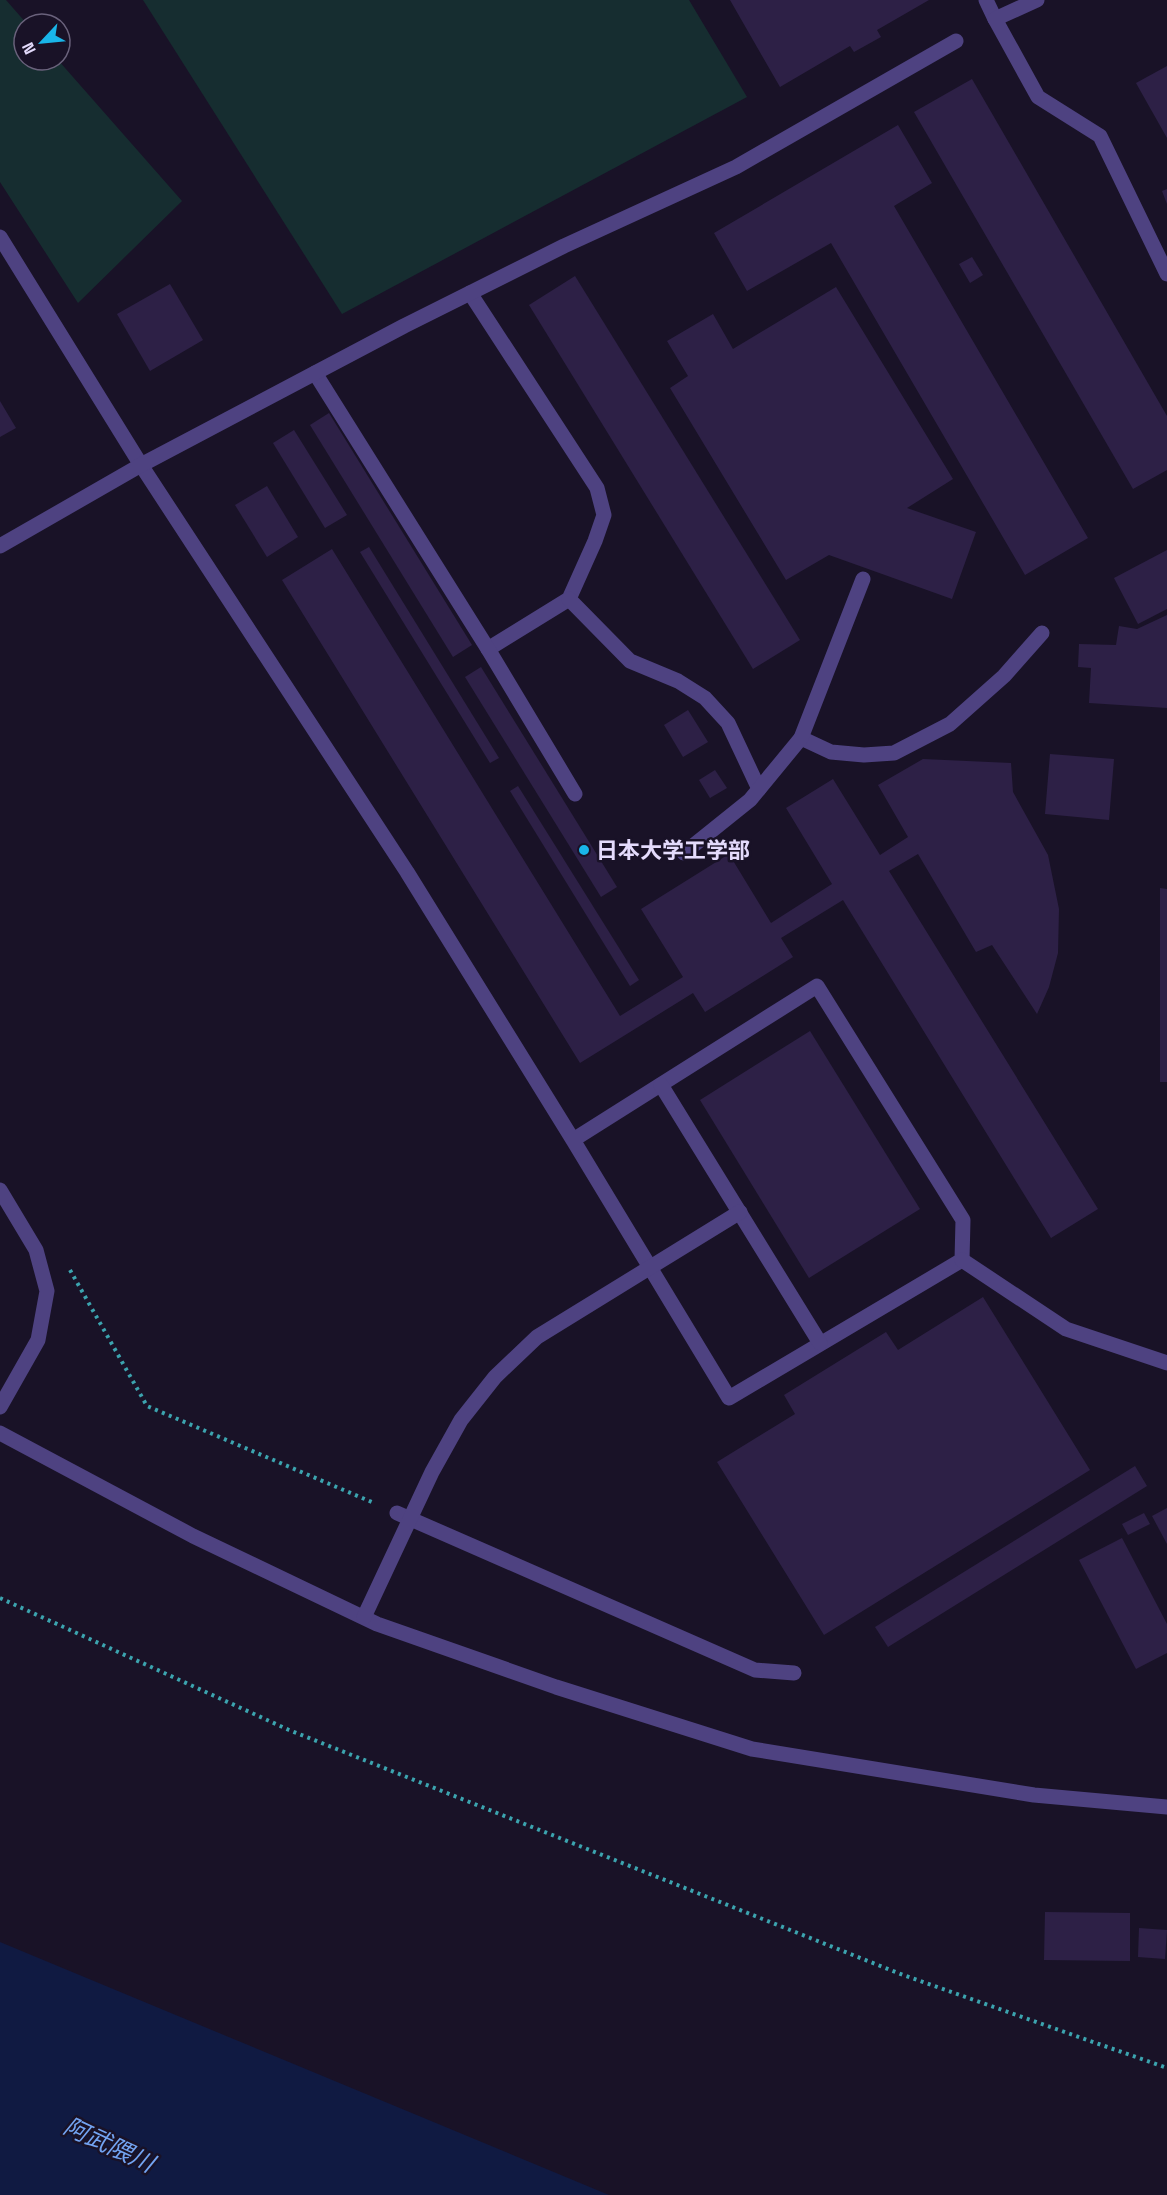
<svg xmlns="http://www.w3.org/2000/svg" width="1167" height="2195" font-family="'Space Grotesk','Noto Sans JP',sans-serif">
	<rect width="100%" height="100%" fill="#191227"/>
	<g fill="#162d30">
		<path d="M 0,0 L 6,0 L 27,24 L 24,24 L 24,60 L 58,60 L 182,201 L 78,303 L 0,182 Z"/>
		<path d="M 143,0 L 689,0 L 747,97 L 342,314 Z"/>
	</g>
	<path fill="#101a42" d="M 0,1942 L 609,2195 L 0,2195 Z"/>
	<g fill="#2d2046">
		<path d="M 730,0 L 929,0 L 877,30 L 881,37 L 854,52 L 850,46 L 780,87 Z"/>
		<path d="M 1167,66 L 1167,138 L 1136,83 Z"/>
		<path d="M 972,79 L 1167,416 L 1167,470 L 1133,489 L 914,112 Z"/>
		<path d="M 898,125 L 932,183 L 894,206 L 1088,538 L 1025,575 L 831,243 L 747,291 L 714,233 Z"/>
		<path d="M 1167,189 L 1167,204 L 1162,191 Z"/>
		<path d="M 972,257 L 983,275 L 970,283 L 959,264 Z"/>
		<path d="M 575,276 L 800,640 L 753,669 L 529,305 Z"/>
		<path d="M 170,284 L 203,340 L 150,371 L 117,314 Z"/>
		<path d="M 836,287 L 953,479 L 907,508 L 976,532 L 952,599 L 829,555 L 786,580 L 670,388 L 688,376 L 667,341 L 713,314 L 733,349 Z"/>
		<path d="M 0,401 L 16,428 L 0,437 Z"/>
		<path d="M 329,413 L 472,645 L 453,657 L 310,425 Z"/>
		<path d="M 294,430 L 347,515 L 325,528 L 273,443 Z"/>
		<path d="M 267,486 L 298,537 L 267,557 L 235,505 Z"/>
		<path d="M 369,547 L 499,758 L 490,763 L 360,552 Z"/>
		<path d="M 332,549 L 620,1016 L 683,977 L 641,909 L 729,854 L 771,923 L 832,884 L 786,808 L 833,779 L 880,855 L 908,837 L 878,785 L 923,759 L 1011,763 L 1013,792 L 1048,855 L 1059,909 L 1058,953 L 1049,987 L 1037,1014 L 992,945 L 976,952 L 918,854 L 889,871 L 1098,1209 L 1051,1238 L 843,900 L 781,938 L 793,957 L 705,1012 L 693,993 L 580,1063 L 282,580 Z"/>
		<path d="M 1167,550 L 1167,609 L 1138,624 L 1114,578 Z"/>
		<path d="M 1167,615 L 1167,708 L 1089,703 L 1091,668 L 1078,667 L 1079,644 L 1116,645 L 1119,626 L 1137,629 Z"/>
		<path d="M 481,667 L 617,887 L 601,897 L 465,677 Z"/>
		<path d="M 688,710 L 708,742 L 683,757 L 664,725 Z"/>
		<path d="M 1050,754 L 1114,759 L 1109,820 L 1045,814 Z"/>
		<path d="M 715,770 L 727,788 L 710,798 L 699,780 Z"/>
		<path d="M 518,786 L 639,980 L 630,986 L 510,791 Z"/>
		<path d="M 1160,888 L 1167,889 L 1167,1082 L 1160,1082 Z"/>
		<path d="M 810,1031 L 920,1209 L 809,1278 L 700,1100 Z"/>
		<path d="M 983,1297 L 1090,1470 L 824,1635 L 717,1462 L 795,1414 L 784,1395 L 886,1332 L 898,1350 Z"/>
		<path d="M 1135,1466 L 1147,1486 L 888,1647 L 875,1627 Z"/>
		<path d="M 1167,1508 L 1167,1544 L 1152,1516 Z"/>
		<path d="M 1144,1513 L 1150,1524 L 1128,1535 L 1122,1524 Z"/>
		<path d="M 1122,1538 L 1167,1624 L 1167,1653 L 1136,1669 L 1079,1560 Z"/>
		<path d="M 1045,1912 L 1130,1913 L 1130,1961 L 1044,1960 Z"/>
		<path d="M 1139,1928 L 1167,1930 L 1165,1959 L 1138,1957 Z"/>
	</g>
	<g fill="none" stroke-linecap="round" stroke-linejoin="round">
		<g stroke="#3ca4af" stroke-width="4" stroke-dasharray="3 4.5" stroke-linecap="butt">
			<path d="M 70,1270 L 147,1406 L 374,1503"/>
			<path d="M 0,1598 L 289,1730 L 903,1975 L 1167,2068"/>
		</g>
		<g stroke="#4e4281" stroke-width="15">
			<path d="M 986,0 L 995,19"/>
			<path d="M 1037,0 L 995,19 L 1038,97 L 1100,136 L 1167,274"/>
			<path d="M 0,237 L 141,465 L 407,872 L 573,1140 L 729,1398 L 962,1260 L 963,1220 L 817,986 L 573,1140"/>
			<path d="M 470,293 L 597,488 L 604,515 L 595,541 L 569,599 L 488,649"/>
			<path d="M 315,373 L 488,649 L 575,794"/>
			<path d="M 0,546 L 141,465 L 404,326 L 564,246 L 736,167 L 956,41"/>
			<path d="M 569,599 L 630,661 L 678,681 L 705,698 L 728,723 L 759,789"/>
			<path d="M 801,738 L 831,752 L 864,755 L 894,753 L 950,724 L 1004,676 L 1042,633"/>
			<path d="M 684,853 L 750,800 L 801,738 L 863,579"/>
			<path d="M 661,1085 L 820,1343"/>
			<path d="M 0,1190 L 36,1250 L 47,1291 L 38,1340 L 0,1407"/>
			<path d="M 962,1260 L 1066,1329 L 1167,1363"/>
			<path d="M 0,1433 L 193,1536 L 377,1624 L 556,1687 L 752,1749 L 1034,1795 L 1167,1807"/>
			<path d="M 397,1513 L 755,1670 L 794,1673"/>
			<path d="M 364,1617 L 432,1472 L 461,1420 L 495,1377 L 537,1337 L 740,1212"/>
		</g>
	</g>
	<circle fill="#19b5e9" stroke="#191227" stroke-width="2" cx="584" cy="850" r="6"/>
	<g text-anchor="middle" stroke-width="5" stroke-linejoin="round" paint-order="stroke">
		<g font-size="22" font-weight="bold" fill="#e4dbfc" stroke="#191227" text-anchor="start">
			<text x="596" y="858">日本大学工学部</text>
		</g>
		<g font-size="24" font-style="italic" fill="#73a4f2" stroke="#191227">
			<text transform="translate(109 2145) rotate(25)" y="8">阿武隈川</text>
		</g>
	</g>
	<g transform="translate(42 42) rotate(244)"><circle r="28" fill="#191227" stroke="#6a627c" stroke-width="1.5"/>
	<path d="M0-4.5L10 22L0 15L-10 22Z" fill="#19b5e9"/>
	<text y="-9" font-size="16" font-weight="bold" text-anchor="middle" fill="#e4dbfc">N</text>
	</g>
</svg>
